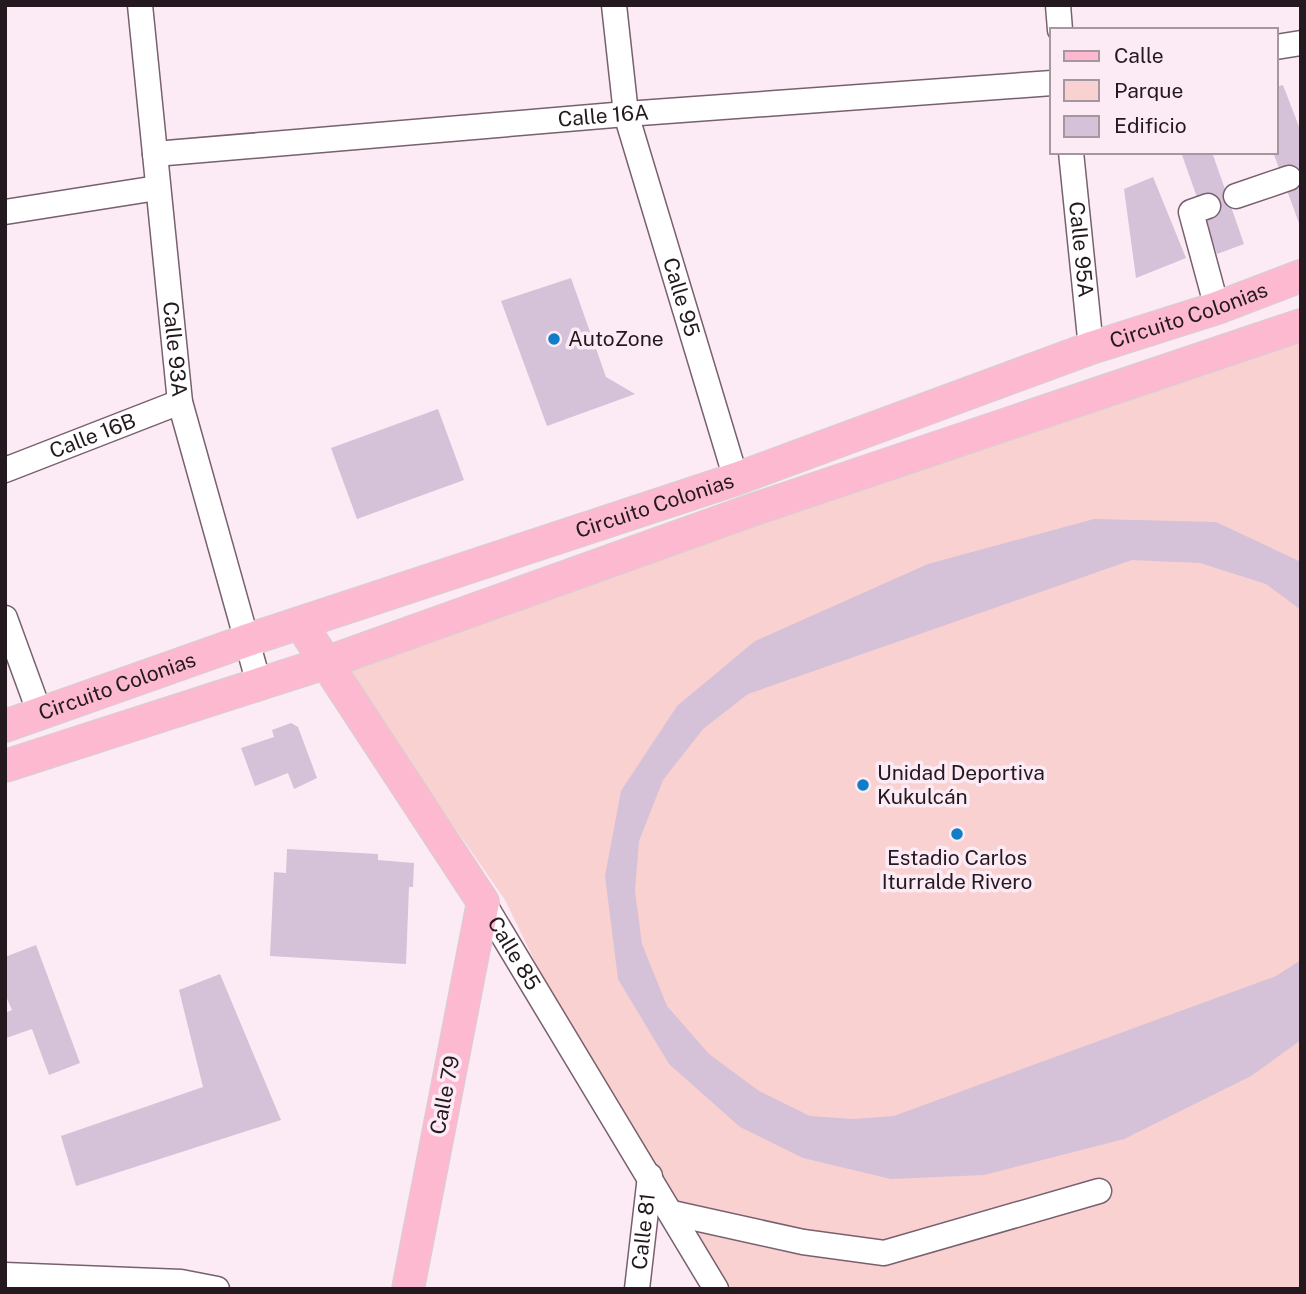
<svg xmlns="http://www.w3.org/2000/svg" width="1306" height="1294" font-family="'Public Sans',sans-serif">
	<rect width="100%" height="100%" fill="#fcebf5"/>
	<path fill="#f9d1d0" d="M 1301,334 L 1301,1289 L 704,1289 L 660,1218 L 505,900 L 345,669 Z"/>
	<g fill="#d5c1d8">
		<path d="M 1283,85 L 1301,132 L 1300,226 L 1273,152 L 1276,152 L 1276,87 Z"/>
		<path d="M 1181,152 L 1212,152 L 1244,244 L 1217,254 Z"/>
		<path d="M 1153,177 L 1186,258 L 1136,278 L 1124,189 Z"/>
		<path d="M 571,278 L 606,377 L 635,394 L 547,426 L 501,301 Z"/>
		<path d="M 438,409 L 464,480 L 357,519 L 331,448 Z"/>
		<path d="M 1094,519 L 1216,522 L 1301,562 L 1301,610 L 1266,584 L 1200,563 L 1132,560 L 748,694 L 703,729 L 663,780 L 639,841 L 635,891 L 642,944 L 667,1006 L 709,1054 L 759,1091 L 810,1116 L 853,1119 L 894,1116 L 1276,976 L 1301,960 L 1301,1040 L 1251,1076 L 1124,1139 L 984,1175 L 891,1179 L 803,1158 L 740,1127 L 669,1064 L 618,979 L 605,876 L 621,791 L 677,706 L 755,641 L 928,564 Z"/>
		<path d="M 291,723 L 298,727 L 317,778 L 294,789 L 288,773 L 255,786 L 241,748 L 274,737 L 272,730 Z"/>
		<path d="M 287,849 L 378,854 L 378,860 L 414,863 L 413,887 L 409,887 L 406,964 L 270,956 L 274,872 L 286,873 Z"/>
		<path d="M 36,945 L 80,1063 L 49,1075 L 32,1029 L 6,1038 L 5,1035 L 5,1013 L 12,1010 L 5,994 L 5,957 Z"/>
		<path d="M 220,974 L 281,1120 L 76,1186 L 61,1136 L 203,1087 L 179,990 Z"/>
	</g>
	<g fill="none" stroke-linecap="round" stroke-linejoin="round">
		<defs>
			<g id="minor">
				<path id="s1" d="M 140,5 L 180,402 L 259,684"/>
				<path id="s2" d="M 614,5 L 626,114 L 736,479"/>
				<path d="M 1058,5 L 1060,30"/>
				<path d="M 1276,47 L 1301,43"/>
				<path id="s3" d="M 1071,152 L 1091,348"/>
				<path id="s4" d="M 155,154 L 626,114 L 1052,83"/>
				<path d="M 1236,196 L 1289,178"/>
				<path d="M 1208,206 L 1191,212 L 1217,308"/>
				<path d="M 5,212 L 157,188"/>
				<path id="s5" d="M 5,470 L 180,402"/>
				<path d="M 5,618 L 40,714"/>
				<path id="s6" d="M 483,902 L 716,1289"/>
				<path d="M 672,1213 L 803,1242 L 884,1253 L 1099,1191"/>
				<path d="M 5,1275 L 181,1282 L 217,1289"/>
				<path id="s7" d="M 637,1289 L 650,1176"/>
			</g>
			<g id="major">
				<path d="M 300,623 L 483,902 L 408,1289"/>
				<path id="s8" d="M 5,726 L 248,640 L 736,479 L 1091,348 L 1217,308 L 1301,276"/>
				<path d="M 5,766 L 325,663 L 752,510 L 1301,325"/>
			</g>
		</defs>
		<use href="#minor" stroke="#78606f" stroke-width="27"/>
		<use href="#major" stroke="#d3d1d2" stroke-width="34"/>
		<use href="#minor" stroke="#fff" stroke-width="24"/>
		<use href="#major" stroke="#fdb9d0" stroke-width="32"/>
	</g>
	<g fill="#0f7dc7" stroke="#fcebf5" stroke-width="2.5">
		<circle cx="554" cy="339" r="7"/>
		<circle cx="863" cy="785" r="7"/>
		<circle cx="957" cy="834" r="7"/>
	</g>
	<g text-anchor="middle" stroke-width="7" stroke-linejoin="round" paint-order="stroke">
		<g font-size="21" fill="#23191f" stroke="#fcebf5">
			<text dy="7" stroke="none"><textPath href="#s4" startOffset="450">Calle 16A</textPath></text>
			<text dy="7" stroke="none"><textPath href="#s3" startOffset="98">Calle 95A</textPath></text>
			<text dy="7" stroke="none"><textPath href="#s2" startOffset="301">Calle 95</textPath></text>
			<text dy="7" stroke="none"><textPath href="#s8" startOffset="1253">Circuito Colonias</textPath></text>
			<text dy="7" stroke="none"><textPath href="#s1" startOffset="346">Calle 93A</textPath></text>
			<text dy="7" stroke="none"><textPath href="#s5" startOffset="94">Calle 16B</textPath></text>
			<text dy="7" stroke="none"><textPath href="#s8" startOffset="686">Circuito Colonias</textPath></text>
			<text dy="7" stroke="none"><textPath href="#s8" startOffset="119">Circuito Colonias</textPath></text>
			<text dy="7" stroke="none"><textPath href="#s6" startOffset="60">Calle 85</textPath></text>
			<text transform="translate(445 1095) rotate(-79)" y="7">Calle 79</text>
			<text dy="7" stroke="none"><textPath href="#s7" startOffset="58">Calle 81</textPath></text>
		</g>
		<g font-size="21" fill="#23191f" stroke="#fcebf5" text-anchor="start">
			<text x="568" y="346">AutoZone</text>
			<text x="877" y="780">Unidad Deportiva<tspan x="877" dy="24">Kukulcán</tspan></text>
			<text x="957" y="865" text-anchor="middle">Estadio Carlos<tspan x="957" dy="24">Iturralde Rivero</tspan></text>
		</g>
	</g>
	<rect width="1306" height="1294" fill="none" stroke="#23191f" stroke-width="14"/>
	<rect x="1050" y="28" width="228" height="126" fill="#fcebf5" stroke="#a5979f" stroke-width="2"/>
	<rect x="1064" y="51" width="35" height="10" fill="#fdb9d0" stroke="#a5979f" stroke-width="2"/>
	<text x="1114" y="63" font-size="21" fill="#23191f">Calle</text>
	<rect x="1064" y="80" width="35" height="21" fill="#f9d1d0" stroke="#a5979f" stroke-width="2"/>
	<text x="1114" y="98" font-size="21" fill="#23191f">Parque</text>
	<rect x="1064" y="116" width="35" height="21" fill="#d5c1d8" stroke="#a5979f" stroke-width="2"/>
	<text x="1114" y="133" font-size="21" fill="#23191f">Edificio</text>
</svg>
